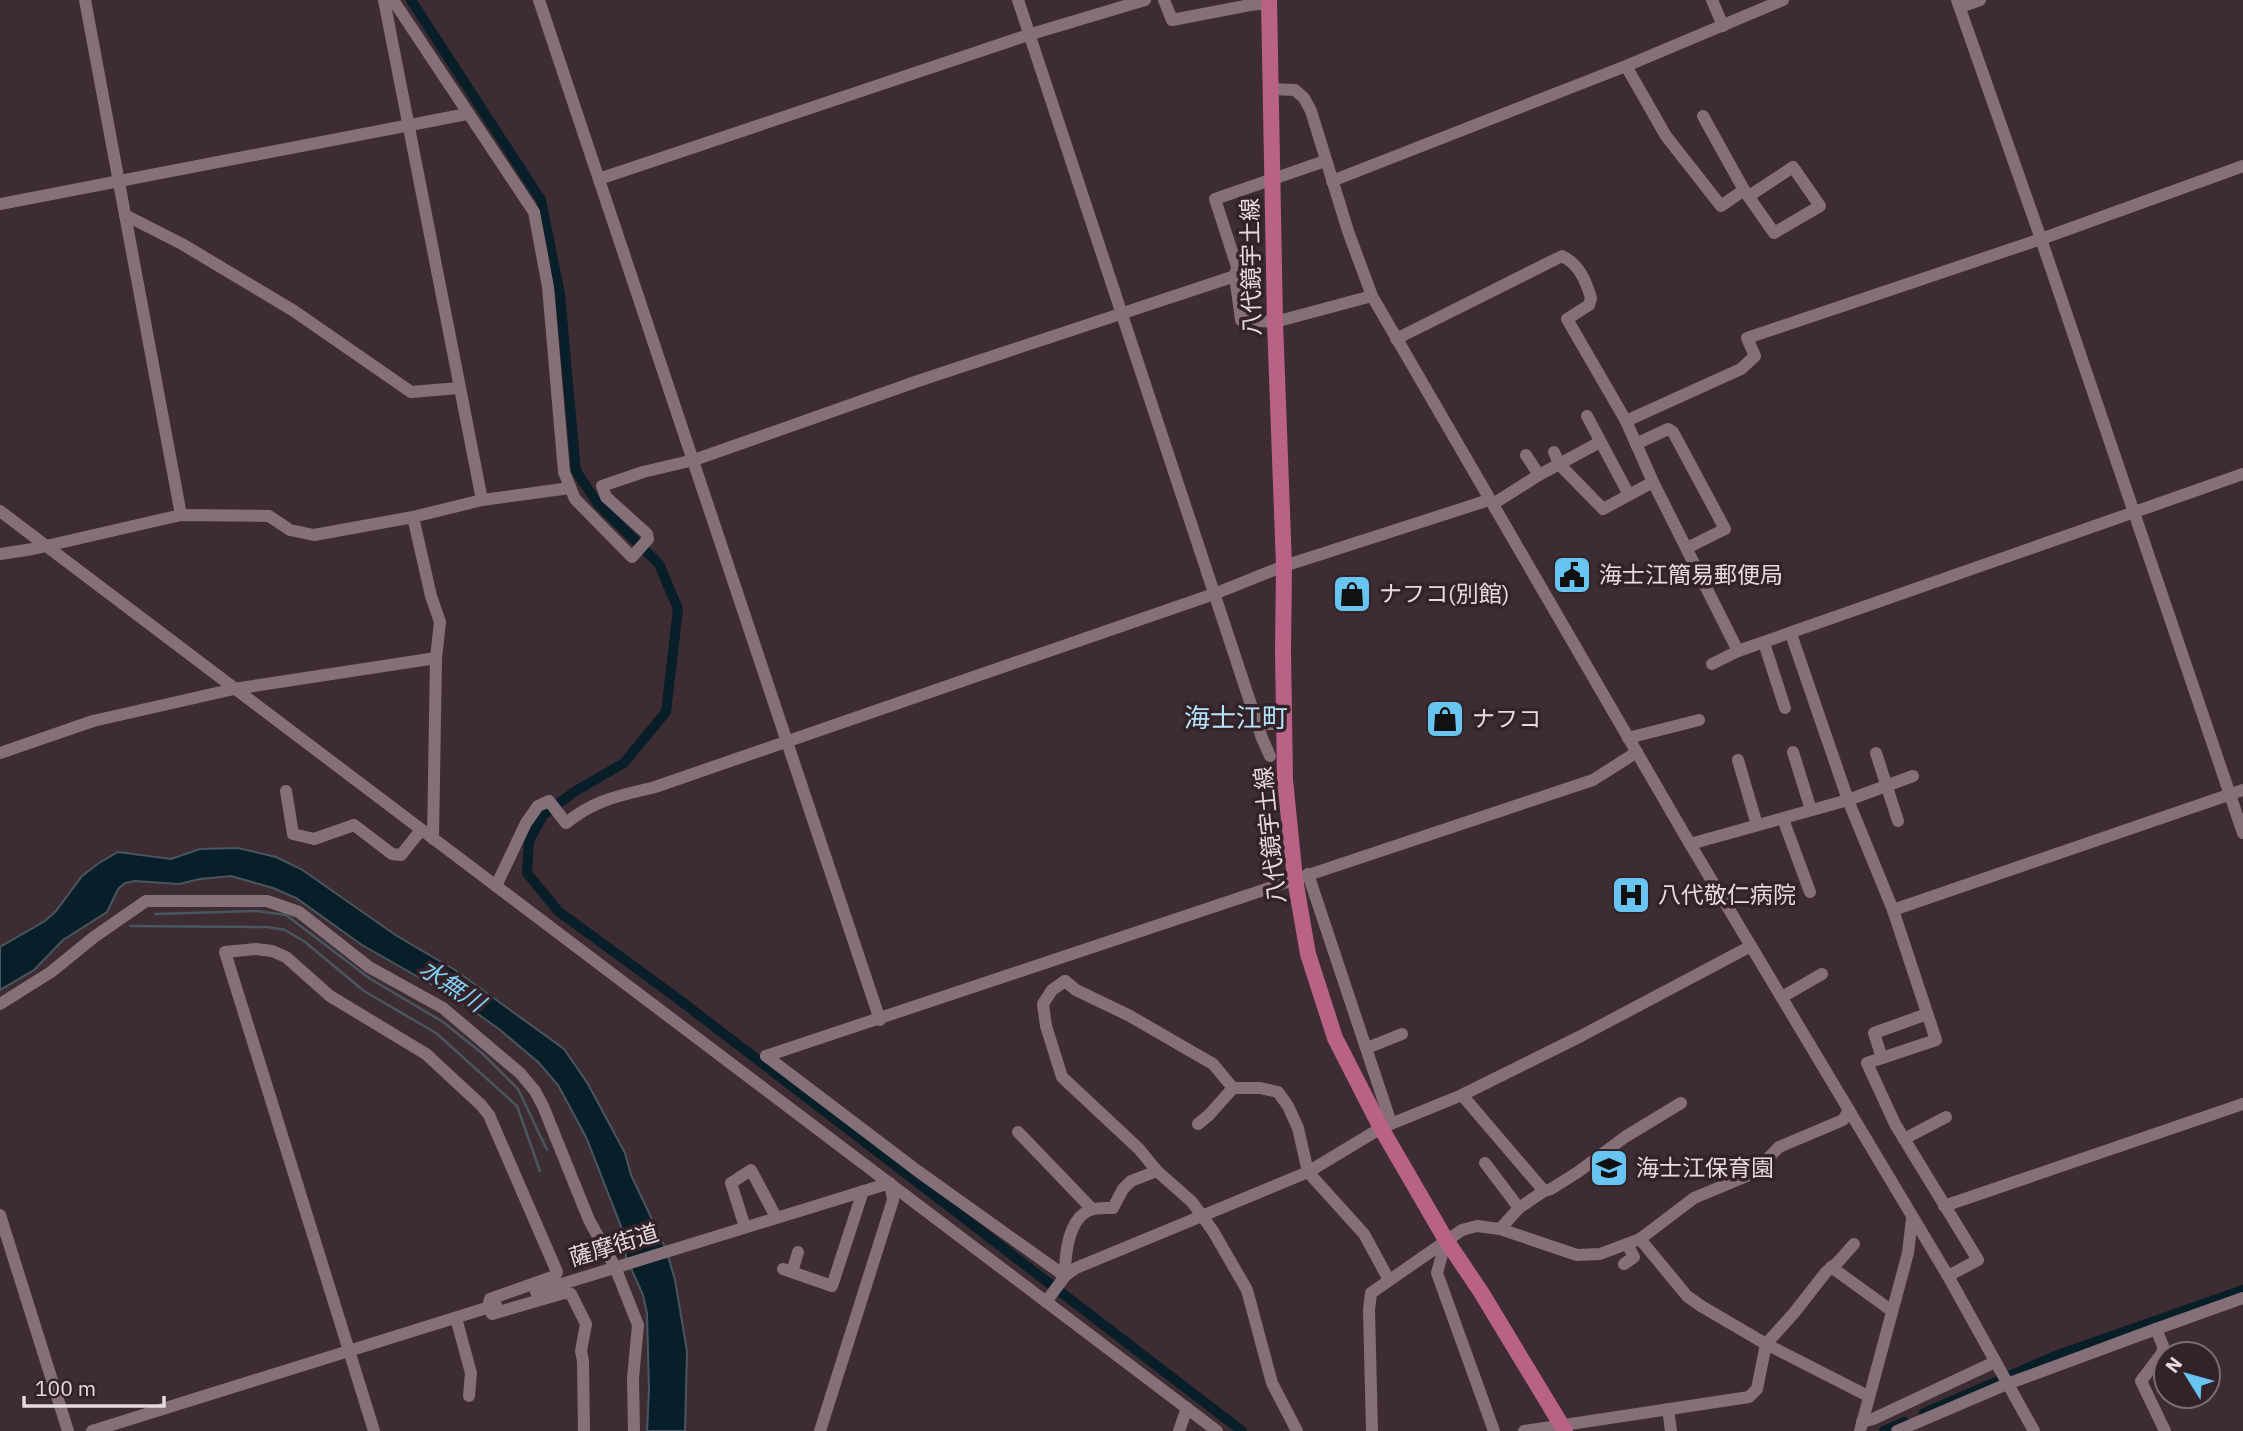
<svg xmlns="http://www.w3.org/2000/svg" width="2243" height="1431" font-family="'IBM Plex Sans','Noto Sans JP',sans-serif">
	<rect width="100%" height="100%" fill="#3d2d32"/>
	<path fill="#081e28" stroke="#4a565f" stroke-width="2" d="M 238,848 L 276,857 L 301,869 L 397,936 L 455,970 L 564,1049 L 588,1084 L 625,1153 L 631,1175 L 666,1249 L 675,1280 L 687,1351 L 685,1431 L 647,1431 L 649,1390 L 647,1313 L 643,1295 L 626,1257 L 624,1234 L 586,1137 L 558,1085 L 539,1063 L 499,1029 L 455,998 L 362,945 L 296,898 L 273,888 L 231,876 L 200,879 L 179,884 L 135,881 L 125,883 L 118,889 L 107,912 L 63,940 L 34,970 L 0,990 L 0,947 L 45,921 L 56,911 L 82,876 L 99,863 L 118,852 L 171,859 L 200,849 Z"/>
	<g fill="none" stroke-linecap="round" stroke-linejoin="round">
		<g stroke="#4a565f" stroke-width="2.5">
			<path d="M 155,914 L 257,911 L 286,915 L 369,978 L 443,1022 L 483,1054 L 518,1089 L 547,1150"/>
			<path d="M 130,926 L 267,927 L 285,930 L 305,942 L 364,991 L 436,1033 L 517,1106 L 540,1171"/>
		</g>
		<g stroke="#081e28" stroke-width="10">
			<path d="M 411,0 L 541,200 L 560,294 L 576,471 L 598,504 L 659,564 L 678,609 L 666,712 L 624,763 L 574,792 L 543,815 L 529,841 L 527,873 L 558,911 L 677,998 L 1242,1431"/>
			<path d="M 1924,1413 L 2055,1356 L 2243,1290"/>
			<path d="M 1884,1431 L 1904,1422"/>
		</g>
		<g stroke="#847076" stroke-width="12">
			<path d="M 85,0 L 181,515"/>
			<path d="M 384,0 L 482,500"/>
			<path d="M 393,0 L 534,212 L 548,287 L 564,472 L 575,499 L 632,557 L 648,539 L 647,534 L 606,497 L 602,486 L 643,472 L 694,460 L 918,381 L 1235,276 L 1241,320 L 1275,322 L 1372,296"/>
			<path d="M 539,0 L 880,1020"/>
			<path d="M 1018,0 L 1262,738 L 1270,756"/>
			<path d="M 1164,0 L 1172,20 L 1250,5 L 1269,3"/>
			<path d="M 1712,0 L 1723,26"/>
			<path d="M 1957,0 L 2041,239 L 2243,833"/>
			<path d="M 1960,7 L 1980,0"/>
			<path d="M 1626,66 L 1666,136 L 1721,206 L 1744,190 L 1703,116"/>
			<path d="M 1269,89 L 1295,90 L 1304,98 L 1311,111 L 1348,231 L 1372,296 L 1690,844 L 1948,1276 L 2034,1431"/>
			<path d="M 599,179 L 1028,35 L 1145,0"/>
			<path d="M 1332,181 L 1626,66 L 1783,0"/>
			<path d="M 1744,190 L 1774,233 L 1820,206 L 1793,167 L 1749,196"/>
			<path d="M 0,204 L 467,114"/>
			<path d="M 125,215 L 182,244 L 294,311 L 411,392 L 459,388"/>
			<path d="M 1235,276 L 1237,267 L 1215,199 L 1325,161"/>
			<path d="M 1396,339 L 1562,256 C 1579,264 1586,281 1591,298 L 1589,305 L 1567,319 L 1626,421 L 1653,482 L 1738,651 L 2243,474"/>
			<path d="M 1587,416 L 1629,495"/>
			<path d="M 1626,421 L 1741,369 L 1755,356 L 1747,338 L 2041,239 L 2243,166"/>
			<path d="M 1636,444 L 1668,429 L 1673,432 L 1725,529 L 1687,548"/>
			<path d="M 1554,452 L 1559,464 L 1603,509 L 1653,482"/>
			<path d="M 1526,455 L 1539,475"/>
			<path d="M 1493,504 L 1539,475 L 1600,442"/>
			<path d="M 0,511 L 1217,1431"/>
			<path d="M 413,517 L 431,596 L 440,622 L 436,658 L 433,839"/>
			<path d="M 0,554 L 33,549 L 181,515 L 269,516 L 290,530 L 314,535 L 413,517 L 482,500 L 570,488"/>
			<path d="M 1791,634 L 1848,800 L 1893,910 L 1936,1040 L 1867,1063 L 1895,1124 L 1978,1260 L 1948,1276"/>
			<path d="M 1764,643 L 1785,708"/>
			<path d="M 1712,664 L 1738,651"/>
			<path d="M 1257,724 L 1285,724"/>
			<path d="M 1628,738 L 1699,720"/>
			<path d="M 1793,752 L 1811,810"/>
			<path d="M 0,753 L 93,721 L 234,689 L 436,658"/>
			<path d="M 1876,753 L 1898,821"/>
			<path d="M 1738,760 L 1757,825"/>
			<path d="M 286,791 L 293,834 L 314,839 L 354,825 L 392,854 L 401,855 L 421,830"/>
			<path d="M 1783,819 L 1810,892"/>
			<path d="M 1690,844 L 1848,800 L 1913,776"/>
			<path d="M 1308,874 L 1391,1123"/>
			<path d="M 496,886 L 526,823 L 538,806 L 549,801 L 566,823 C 596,799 619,796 655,787 L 1214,594 L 1284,566 L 1489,500"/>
			<path d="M 1893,910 L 2243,790"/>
			<path d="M 1065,981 L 1052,990 L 1043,1004 L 1046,1026 L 1062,1077 L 1139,1149 L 1157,1171 L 1192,1202 L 1213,1231 L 1247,1290 L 1272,1383 L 1297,1431"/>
			<path d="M 1065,981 L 1076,990 L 1130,1016 L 1213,1064 L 1233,1088 L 1260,1088 L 1278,1092 L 1288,1106 L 1298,1128 L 1308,1172 L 1364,1234 L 1389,1280"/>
			<path d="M 1782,997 L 1822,974"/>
			<path d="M 0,1004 L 51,972 L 94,937 L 146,901 L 267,901 L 299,912 L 369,967 L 443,1008 L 520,1073 L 535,1091 L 543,1106 L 589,1220 L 615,1267 L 638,1325 L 633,1378 L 634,1431"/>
			<path d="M 1367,1048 L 1402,1034"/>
			<path d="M 766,1056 L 1593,780 L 1637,752"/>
			<path d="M 766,1056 L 919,1172 L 1065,1276"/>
			<path d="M 1882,1058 L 1874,1033 L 1927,1014"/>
			<path d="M 1462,1095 L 1544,1191"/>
			<path d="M 1198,1124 L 1209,1115 L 1233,1088"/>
			<path d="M 1018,1132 L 1092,1209"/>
			<path d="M 1904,1139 L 1946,1117"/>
			<path d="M 1485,1163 L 1519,1208"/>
			<path d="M 1944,1206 L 2243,1104"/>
			<path d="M 0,1215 L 68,1431"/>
			<path d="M 745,1227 L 731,1183 L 751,1170 L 776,1217"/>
			<path d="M 1500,1229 L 1519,1208 L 1544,1191 L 1551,1189 L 1578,1172 L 1625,1137 L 1681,1103"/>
			<path d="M 1640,1239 L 1687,1296 L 1701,1306 L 1766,1344 L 1868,1396"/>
			<path d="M 1446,1240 L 1437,1273 L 1494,1431"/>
			<path d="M 1624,1264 L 1634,1257 L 1627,1244"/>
			<path d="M 1831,1267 L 1892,1311"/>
			<path d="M 783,1269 L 832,1286 L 863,1191"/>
			<path d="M 792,1272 L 798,1252"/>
			<path d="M 1065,1276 C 1065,1255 1068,1219 1090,1210 C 1097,1207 1105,1208 1113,1208 L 1123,1189 L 1131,1181 L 1157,1171"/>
			<path d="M 536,1292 L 890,1183 L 893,1200 L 820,1431"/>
			<path d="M 1046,1302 L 1065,1276 L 1076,1268 L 1308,1172 L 1381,1128 L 1462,1095 L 1581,1036 L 1751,946"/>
			<path d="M 456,1318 L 471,1373 L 469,1396"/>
			<path d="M 2156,1329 L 2243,1298"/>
			<path d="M 1668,1409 L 1671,1431"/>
			<path d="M 1862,1422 L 1873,1419 L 1995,1362"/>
			<path d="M 92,1431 L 496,1305"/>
			<path d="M 374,1431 L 225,952 L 256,949 L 272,951 L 286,957 L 330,996 L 426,1054 L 481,1105 L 489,1115 L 557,1272 L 555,1276 L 490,1299 L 488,1307 L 492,1314 L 564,1293 L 571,1294 L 586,1324 L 581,1351 L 583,1361 L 584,1431"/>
			<path d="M 1179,1431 L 1187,1408"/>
			<path d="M 1372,1431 L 1369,1310 L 1371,1293 L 1462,1230 L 1477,1226 L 1500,1229 L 1577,1255 L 1600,1254 L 1640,1239 L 1694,1198 L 1754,1173 L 1779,1147 L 1843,1120 L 1849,1110"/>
			<path d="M 1524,1431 L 1749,1397 L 1757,1389 L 1766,1344 L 1794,1313 L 1826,1272 L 1838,1262 L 1854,1244"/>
			<path d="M 1860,1431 L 1908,1253 L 1912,1219"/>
			<path d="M 1897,1431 L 2007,1384 L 2156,1329 L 2163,1346 L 2163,1352 L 2141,1381 L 2165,1431"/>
		</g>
		<path stroke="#b96286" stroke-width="16" d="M 1269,0 L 1275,322 L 1284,566 L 1283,651 L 1285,780 L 1295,879 L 1308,954 L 1335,1038 L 1381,1128 L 1446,1240 L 1481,1292 L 1565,1431"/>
	</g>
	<defs>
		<symbol id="civic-square" viewBox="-11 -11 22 22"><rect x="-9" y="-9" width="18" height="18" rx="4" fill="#68c4f0" stroke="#332328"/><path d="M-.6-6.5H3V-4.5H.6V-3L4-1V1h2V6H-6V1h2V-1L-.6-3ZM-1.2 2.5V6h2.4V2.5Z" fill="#111"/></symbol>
		<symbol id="shop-square" viewBox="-11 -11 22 22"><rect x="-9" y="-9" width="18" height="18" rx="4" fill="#68c4f0" stroke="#332328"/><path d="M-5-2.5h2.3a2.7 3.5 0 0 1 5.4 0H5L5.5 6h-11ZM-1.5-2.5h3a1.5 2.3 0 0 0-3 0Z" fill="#111"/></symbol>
		<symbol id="hospital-square" viewBox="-11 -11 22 22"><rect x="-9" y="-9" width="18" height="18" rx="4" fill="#68c4f0" stroke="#332328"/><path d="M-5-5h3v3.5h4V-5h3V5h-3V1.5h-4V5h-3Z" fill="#111"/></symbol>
		<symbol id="school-square" viewBox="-11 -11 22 22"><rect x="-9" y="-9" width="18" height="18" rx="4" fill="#68c4f0" stroke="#332328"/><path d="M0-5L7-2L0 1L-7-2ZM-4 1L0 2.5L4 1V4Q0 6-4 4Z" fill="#111"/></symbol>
	</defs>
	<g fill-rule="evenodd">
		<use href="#civic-square" x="1550" y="553" width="44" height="44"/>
		<use href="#shop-square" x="1330" y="572" width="44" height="44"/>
		<use href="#shop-square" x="1423" y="697" width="44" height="44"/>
		<use href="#hospital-square" x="1609" y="873" width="44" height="44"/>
		<use href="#school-square" x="1587" y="1146" width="44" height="44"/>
	</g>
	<g text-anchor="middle" stroke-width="7" stroke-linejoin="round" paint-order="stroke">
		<g font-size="23" fill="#e5dade" stroke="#332328">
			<text transform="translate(1251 267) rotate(-91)" y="8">八代鏡宇土線</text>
			<text transform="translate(1270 835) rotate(-96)" y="8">八代鏡宇土線</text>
			<text transform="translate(614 1245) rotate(-17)" y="8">薩摩街道</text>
		</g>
		<g font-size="23" fill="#e5dade" stroke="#332328" text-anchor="start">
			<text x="1599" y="583">海士江簡易郵便局</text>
			<text x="1379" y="602">ナフコ(別館)</text>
			<text x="1472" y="727">ナフコ</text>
			<text x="1658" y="903">八代敬仁病院</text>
			<text x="1636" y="1176">海士江保育園</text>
		</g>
		<g font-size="24" font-style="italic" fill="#83cff5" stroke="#332328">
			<text transform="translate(452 986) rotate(34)" y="8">水無川</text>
		</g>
		<g font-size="26" fill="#b4e4fd" stroke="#332328">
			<text x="1236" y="727">海士江町</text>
		</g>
	</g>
	<g transform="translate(2187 1375) rotate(307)"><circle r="33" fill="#332328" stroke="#7a6c71" stroke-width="2"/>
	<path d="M0-5L12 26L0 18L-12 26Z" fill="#68c4f0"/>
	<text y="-10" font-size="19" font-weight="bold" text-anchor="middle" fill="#e5dade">N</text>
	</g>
	<path d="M24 1396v10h140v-10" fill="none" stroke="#e5dade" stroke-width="3.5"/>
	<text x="35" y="1396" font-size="21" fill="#e5dade" stroke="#332328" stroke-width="5" paint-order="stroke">100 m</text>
</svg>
